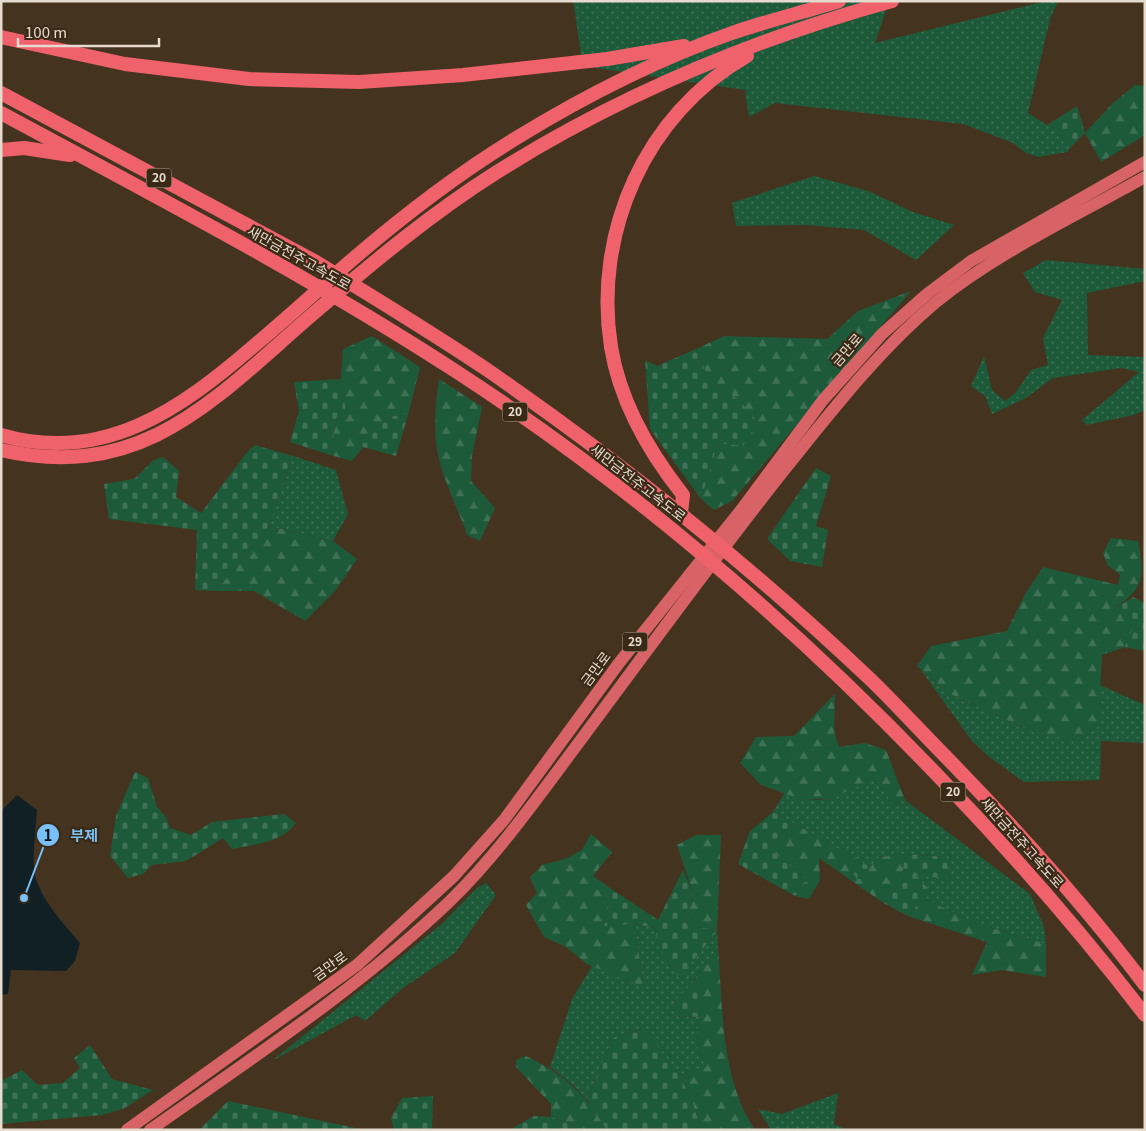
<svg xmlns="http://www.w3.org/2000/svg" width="1146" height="1131" font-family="Georgia,'Noto Sans KR',serif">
	<defs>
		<pattern id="grass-dots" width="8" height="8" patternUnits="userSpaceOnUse" patternTransform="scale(1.25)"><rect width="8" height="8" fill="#1d5a39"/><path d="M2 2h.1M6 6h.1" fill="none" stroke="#3e7155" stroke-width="1.8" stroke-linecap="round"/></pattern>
		<pattern id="forest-firs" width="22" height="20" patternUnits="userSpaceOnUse" patternTransform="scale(1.25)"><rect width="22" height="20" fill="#1d5a39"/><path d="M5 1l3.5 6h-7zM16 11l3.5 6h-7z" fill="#3e7155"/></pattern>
		<pattern id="cemetery-stones" width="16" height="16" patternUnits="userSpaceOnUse" patternTransform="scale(1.25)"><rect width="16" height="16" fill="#1d5a39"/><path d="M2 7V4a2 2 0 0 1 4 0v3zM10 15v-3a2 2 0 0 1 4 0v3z" fill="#3e7155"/></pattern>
	</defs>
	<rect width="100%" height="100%" fill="#44341f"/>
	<g fill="url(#grass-dots)">
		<path d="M 573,1 L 889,1 L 875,43 L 1047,1 L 1058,1 L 1050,19 L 1028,113 L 1061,134 L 1072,146 L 1067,152 L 1038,157 L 1026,153 L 1013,143 L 963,124 L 775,103 L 749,117 L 745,90 L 583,66 Z"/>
		<path d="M 814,176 L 868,191 L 913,212 L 954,225 L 916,260 L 864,230 L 805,225 L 736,226 L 732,203 Z"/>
		<path d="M 1046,260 L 1145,269 L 1145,281 L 1087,293 L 1088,355 L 1145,357 L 1145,410 L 1134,415 L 1087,425 L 1082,420 L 1139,372 L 1121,368 L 1053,378 L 1026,398 L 992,414 L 985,396 L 971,386 L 984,356 L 992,390 L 1005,401 L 1016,392 L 1031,370 L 1048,365 L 1043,338 L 1062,300 L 1035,292 L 1023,273 Z"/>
		<path d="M 293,456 L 336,470 L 348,514 L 333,541 L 269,526 Z"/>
		<path d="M 921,670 L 950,694 L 1031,731 L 1098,726 L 1100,685 L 1145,705 L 1145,743 L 1101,741 L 1100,780 L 1024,782 L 988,756 L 972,741 Z"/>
		<path d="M 873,777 L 893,804 L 905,800 L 1030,894 L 1044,927 L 1046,944 L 975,923 L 923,898 L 930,890 L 914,876 L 945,857 L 905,854 L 879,857 L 870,867 L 773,812 L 785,792 C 822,810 840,794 873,777 Z"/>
		<path d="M 486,883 L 496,895 L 455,953 L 403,988 L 365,1021 L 356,1015 L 272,1061 L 443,923 L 477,888 Z"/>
		<path d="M 634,924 L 655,928 L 659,947 L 679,977 L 717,931 L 718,947 L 697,978 L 675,1001 L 678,1016 L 700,1017 L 695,1043 L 707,1066 L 680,1076 L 642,1028 L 613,1038 L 587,1100 L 573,1085 L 550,1067 L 572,999 L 592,966 L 644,986 Z"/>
		<path d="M 838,1093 L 834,1124 L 848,1130 L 771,1130 L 758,1109 L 782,1114 Z"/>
	</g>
	<g fill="url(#forest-firs)">
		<path d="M 1135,85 L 1145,86 L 1145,135 L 1101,162 L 1085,133 L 1112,104 Z"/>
		<path d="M 911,291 L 732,501 L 714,510 L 701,499 L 718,443 L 739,400 L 708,377 L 696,349 L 724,336 L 827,339 L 858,311 Z"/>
		<path d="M 372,336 L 420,367 L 408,415 L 393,416 L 358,441 L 363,447 L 352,461 L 330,455 L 337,415 L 346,412 L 341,379 L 343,349 Z"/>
		<path d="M 439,379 L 482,407 L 472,456 L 471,481 L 495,508 L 480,541 L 467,535 C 457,505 439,473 436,442 C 434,421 436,400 439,379 Z"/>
		<path d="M 269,526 L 333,541 L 357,559 L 335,591 L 305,621 L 254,591 L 216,591 Z"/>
		<path d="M 1111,538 L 1138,541 C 1144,575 1146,587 1115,608 L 1134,627 L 1125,647 L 1102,655 L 1098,727 L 1074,740 L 1031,731 L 950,694 L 917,666 L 931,646 L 1007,631 L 1024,596 L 1043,567 L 1118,585 L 1120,574 L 1108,566 L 1103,553 Z"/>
		<path d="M 835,694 L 834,731 L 839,747 L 865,743 L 886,750 L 905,800 L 893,804 L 873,777 L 834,798 L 802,800 L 761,785 L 740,763 L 756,737 L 794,736 Z"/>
		<path d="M 793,823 L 855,858 L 852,871 L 864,879 L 870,867 L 879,857 L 905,854 L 903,870 L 882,902 L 819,858 L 820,880 L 809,899 L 795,896 L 807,880 L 773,852 L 771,844 Z"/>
		<path d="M 591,834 L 612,852 L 593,876 L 613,890 L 604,925 L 634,924 L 644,987 L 587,964 L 566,947 L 544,937 L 526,905 L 537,893 L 530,877 L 542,865 L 565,859 L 582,850 Z"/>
		<path d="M 696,835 L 721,835 L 717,931 L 686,924 L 693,893 L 677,845 Z"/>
		<path d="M 923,898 L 975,923 L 1046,944 L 1046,977 L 1002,970 L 972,975 L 987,942 L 908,916 Z"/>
		<path d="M 718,947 C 723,1008 720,1077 755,1130 L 701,1130 L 692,1101 L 680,1076 L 707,1066 L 695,1043 L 700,1017 L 697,978 Z"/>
		<path d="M 526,1056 C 562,1073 587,1095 607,1130 L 576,1130 L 573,1125 L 551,1117 L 551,1104 L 516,1067 L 516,1060 Z"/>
	</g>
	<g fill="url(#cemetery-stones)">
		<path d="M 1077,106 L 1085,133 L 1072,146 L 1047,125 Z"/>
		<path d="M 696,349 L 708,377 L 739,400 L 758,422 L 743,446 L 718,443 L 701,499 L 650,429 L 645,360 L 657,366 Z"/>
		<path d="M 341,379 L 346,412 L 337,415 L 330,455 L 290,442 L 299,411 L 294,382 Z"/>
		<path d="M 408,415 L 396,456 L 363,447 L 358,441 L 393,416 Z"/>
		<path d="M 255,445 L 293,456 L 269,526 L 216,591 L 195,590 L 197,530 L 109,519 L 104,484 L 134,479 L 154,460 L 163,457 L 179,471 L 176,497 L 201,513 L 248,451 Z"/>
		<path d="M 816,468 L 831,476 L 816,526 L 828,530 L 822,567 L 790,561 L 767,539 Z"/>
		<path d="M 1133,597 L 1145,603 L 1145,651 L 1125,647 L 1133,627 L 1115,608 Z"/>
		<path d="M 135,772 L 148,778 L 157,807 L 166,817 L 170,828 L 191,835 L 212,822 L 284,814 L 296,823 C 282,843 255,844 232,849 L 223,838 L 186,861 L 152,865 L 143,874 L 128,878 L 110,856 L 116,816 Z"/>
		<path d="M 773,812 L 793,823 L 771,844 L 773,852 L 807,880 L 795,896 L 738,864 L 750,831 Z"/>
		<path d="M 905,854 L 946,857 L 949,878 L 915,876 L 930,890 L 908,916 L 882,902 L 903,870 Z"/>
		<path d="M 855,858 L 870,867 L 864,879 L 857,879 L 852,871 Z"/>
		<path d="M 683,870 L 693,893 L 686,924 L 717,931 L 679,978 L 659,947 L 655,928 L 634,924 L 604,926 L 613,890 L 658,920 Z"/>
		<path d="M 697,978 L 700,1017 L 678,1016 L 675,1001 Z"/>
		<path d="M 643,1028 L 680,1076 L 692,1101 L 701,1130 L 607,1130 L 587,1100 L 613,1038 Z"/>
		<path d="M 90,1045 L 112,1079 L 153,1090 L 123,1109 L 102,1115 L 1,1124 L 1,1081 L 22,1070 L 38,1085 L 63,1083 L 80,1068 L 74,1058 Z"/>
		<path d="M 433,1096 L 432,1130 L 394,1130 L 391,1118 L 402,1098 Z"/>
		<path d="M 228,1101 L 365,1130 L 200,1129 Z"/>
		<path d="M 534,1116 L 551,1117 L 573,1125 L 576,1130 L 509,1130 Z"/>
	</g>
	<path fill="#102025" d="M 17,795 L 37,810 C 36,827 31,864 36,879 C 43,902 65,925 80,943 L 75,961 L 66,971 L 11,970 L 8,994 L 1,995 L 1,811 Z"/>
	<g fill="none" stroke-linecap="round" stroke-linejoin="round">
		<g stroke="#d86366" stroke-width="12">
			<path d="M 127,1130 L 357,965 L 454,876 L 504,820 L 619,663 L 741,510 L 823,400 L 882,334 L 927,294 L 971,261 L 1145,162"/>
			<path d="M 150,1130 C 252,1058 359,988 450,901 C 497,855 535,801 574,749 C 644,655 712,561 785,469 C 831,412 878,351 935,303 C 996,253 1076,216 1145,177"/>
		</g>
		<g stroke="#ef626b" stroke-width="14">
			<path d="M 1,37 L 125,64 L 249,79 L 359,82 L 463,75 L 607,59 L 684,46"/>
			<path d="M 1,93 L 316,262 C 373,297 431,332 486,369 C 622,463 751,566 870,679 C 897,705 922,733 948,759 C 1018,831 1085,905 1145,985"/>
			<path d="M 1,113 C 155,196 311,277 457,372 C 635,488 796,627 942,780 C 1014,855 1082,933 1145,1015"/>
			<path d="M 1,150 L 24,148 L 70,155"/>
			<path d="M 1,435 C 104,465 182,408 255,345 C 286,319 316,292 346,265 C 400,218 457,174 518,137 C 585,96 658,59 732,33 C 767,21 804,12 839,1"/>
			<path d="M 1,450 C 144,483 216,397 314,313 C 372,263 432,213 497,172 C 618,96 754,39 892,1"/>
			<path d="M 681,513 L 683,495 C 649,452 620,402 611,347 C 593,233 645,114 747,56"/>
		</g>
	</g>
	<g text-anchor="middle" stroke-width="4.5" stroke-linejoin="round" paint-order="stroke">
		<g fill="#3a2a15" stroke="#b2a697" stroke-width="1">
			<rect x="146.5" y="168.5" width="25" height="19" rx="4"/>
			<rect x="502.5" y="402.5" width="25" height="19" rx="4"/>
			<rect x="622.5" y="632.5" width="25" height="19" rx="4"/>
			<rect x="940.5" y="782.5" width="25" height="19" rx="4"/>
		</g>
		<g font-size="12" font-weight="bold" fill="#e6dbcf">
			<text x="159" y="182">20</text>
			<text x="515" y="416">20</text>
			<text x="635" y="646">29</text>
			<text x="953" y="796">20</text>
		</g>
		<g font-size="14" fill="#e6dbcf" stroke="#3a2a15">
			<text transform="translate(299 258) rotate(29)" y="5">새만금전주고속도로</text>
			<text transform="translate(847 350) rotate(-49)" y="5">금만로</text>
			<text transform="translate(638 483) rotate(38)" y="5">새만금전주고속도로</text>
			<text transform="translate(596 669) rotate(-53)" y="5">금만로</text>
			<text transform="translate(1022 843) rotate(48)" y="5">새만금전주고속도로</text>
			<text transform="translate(330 966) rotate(-36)" y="5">금만로</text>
		</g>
	</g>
	<path fill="none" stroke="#79bff8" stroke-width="2" d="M24 898L48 835"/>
	<g fill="#79bff8" stroke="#3a2a15" stroke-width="2">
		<circle cx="24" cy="898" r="5"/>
		<circle cx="48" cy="835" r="12"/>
	</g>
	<g font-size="15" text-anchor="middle" font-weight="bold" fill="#111">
		<text x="48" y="841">1</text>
	</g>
	<g font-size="15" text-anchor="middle" font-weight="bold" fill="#79bff8" stroke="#3a2a15" stroke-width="4.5" stroke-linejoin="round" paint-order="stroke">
		<text x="84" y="841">부제</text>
	</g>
	<rect width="1146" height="1131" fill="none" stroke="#e6dbcf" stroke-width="5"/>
	<path d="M18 38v8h141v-8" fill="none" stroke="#e6dbcf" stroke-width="2.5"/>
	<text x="25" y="38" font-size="15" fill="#e6dbcf" stroke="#3a2a15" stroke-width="4" paint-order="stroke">100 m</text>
</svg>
